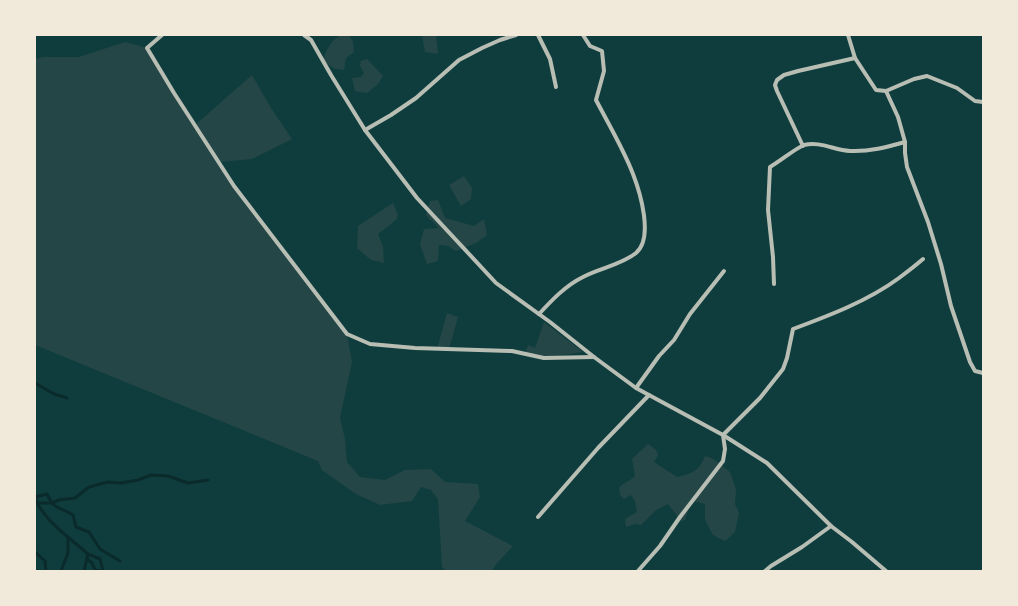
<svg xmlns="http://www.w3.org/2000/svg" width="1018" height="606" font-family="'DejaVu Sans',sans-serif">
	<rect width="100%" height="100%" fill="#0f3d3e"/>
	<g fill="#244646">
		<path d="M 342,35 L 349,35 L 353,42 L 354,52 L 346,58 L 344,70 L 335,69 L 323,61 C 326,50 331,39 342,35 Z"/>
		<path d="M 422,35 L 436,35 L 438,54 L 425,52 Z"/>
		<path d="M 125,42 L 147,48 L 195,125 L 252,75 L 271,108 L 292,139 L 252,159 L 219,162 L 234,186 L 347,334 L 352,362 L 340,418 L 345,439 L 347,462 L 360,477 L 385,480 L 405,470 L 431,469 L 445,482 L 478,484 L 480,497 L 465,521 L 513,546 L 497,563 L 492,571 L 446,571 L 442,567 L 438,499 L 431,490 L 421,487 L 412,501 L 380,505 L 356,494 L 322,470 L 318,461 L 35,345 L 35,59 L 44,57 L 79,57 Z"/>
		<path d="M 367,59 L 383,76 L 378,84 L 367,93 L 355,91 L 352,78 L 361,77 L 364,73 L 360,66 L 361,61 Z"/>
		<path d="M 464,176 L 472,188 L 471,199 L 461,206 L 449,185 Z"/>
		<path d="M 438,200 L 445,218 L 474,226 L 484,219 L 487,235 L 476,243 L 456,251 L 448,246 L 439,245 L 438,261 L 427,264 L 420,244 L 424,229 L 439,228 L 426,215 L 430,201 Z"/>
		<path d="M 393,203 L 398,215 L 396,220 L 378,234 L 383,247 L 384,263 L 371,260 L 357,248 L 358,226 Z"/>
		<path d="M 447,313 L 458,317 L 449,349 L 437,349 Z"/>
		<path d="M 544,322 L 583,352 L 544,358 L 525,354 L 528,345 L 535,348 Z"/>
		<path d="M 648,444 L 656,450 L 658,455 L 654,462 L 677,477 C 692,474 699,471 705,456 C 715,458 722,466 730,472 L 736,489 L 735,504 L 739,513 L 735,532 L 725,541 L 713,535 L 705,520 L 705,504 L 693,501 L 689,508 L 685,520 L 681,521 L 668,504 L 655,511 L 641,525 L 635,524 L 626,527 L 625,519 L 637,512 L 635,501 L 631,495 L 624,499 L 620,495 L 619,488 C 624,482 630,481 635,476 L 632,459 Z"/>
	</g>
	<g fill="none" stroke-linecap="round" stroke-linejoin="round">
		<g stroke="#0a2a2b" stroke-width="3">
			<path d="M 35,383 L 54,394 L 67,398"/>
			<path d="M 35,497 L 47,494 C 55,511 59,506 73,515 L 76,527 L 89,532 L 100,549 L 120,561"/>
			<path d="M 35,498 C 45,522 69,537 88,554 L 84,571"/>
			<path d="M 37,503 L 52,503 L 59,500 L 75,498 L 89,487 L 108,482 L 121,483 L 138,480 L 151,475 L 168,476 L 188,483 L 208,480"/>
			<path d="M 35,552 L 45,561 L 46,571"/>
			<path d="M 88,554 L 100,559 L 103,571"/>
			<path d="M 87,559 L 92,563 L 95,570 L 100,571"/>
			<path d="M 61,571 L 68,553 L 68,537"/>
		</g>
		<g stroke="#b8beb3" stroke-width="4">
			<path d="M 162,35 L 147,48 L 174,93 L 234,186 L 347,334 L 370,344 L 415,348 L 512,351 L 544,358 L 594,357"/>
			<path d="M 304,35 L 311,40 L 331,75 L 365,130 L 417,198 L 496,283 L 550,322 L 594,357 L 636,388 L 723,435 L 767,463 L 831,526 L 852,542 L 886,571"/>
			<path d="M 538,35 L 550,59 L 556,87"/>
			<path d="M 848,35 L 855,58 L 876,90 L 886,91 L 914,79 L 927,76 L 957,88 L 975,101 L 983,102"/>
			<path d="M 886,91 L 898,117 L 905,142 L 905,153 L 907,167 L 928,222 L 941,264 L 951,306 L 970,362 L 975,371 L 983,373"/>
			<path d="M 365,130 L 391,115 L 416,98 L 459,60 L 482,48 L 500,40 L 516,35"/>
			<path d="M 803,146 L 777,91 L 775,85 L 777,80 L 784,75 L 798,71 L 855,58"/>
			<path d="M 774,284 L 773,257 L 768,210 L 770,167 C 779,162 796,148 804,145 C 820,141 834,150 850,151 C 869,152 887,147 905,142"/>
			<path d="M 539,314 C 552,300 565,286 583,277 C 600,268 621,265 636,253 C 654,238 640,192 633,174 C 624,150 608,123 596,100 L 604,71 L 602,51 L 590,46 L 583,35"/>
			<path d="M 636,388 L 659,356 L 674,340 L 690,314 L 724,271"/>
			<path d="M 538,517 L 598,448 L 649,395"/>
			<path d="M 638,571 L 660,546 L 680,517 L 723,461 L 725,449 L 723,435 L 760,398 L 783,369 L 787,358 L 793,329 C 828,316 868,301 899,278 C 907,272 915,266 923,259"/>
			<path d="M 765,571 L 771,566 L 802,547 L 831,526"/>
		</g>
	</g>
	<rect width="1018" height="606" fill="none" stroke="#f1e9da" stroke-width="72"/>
</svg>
